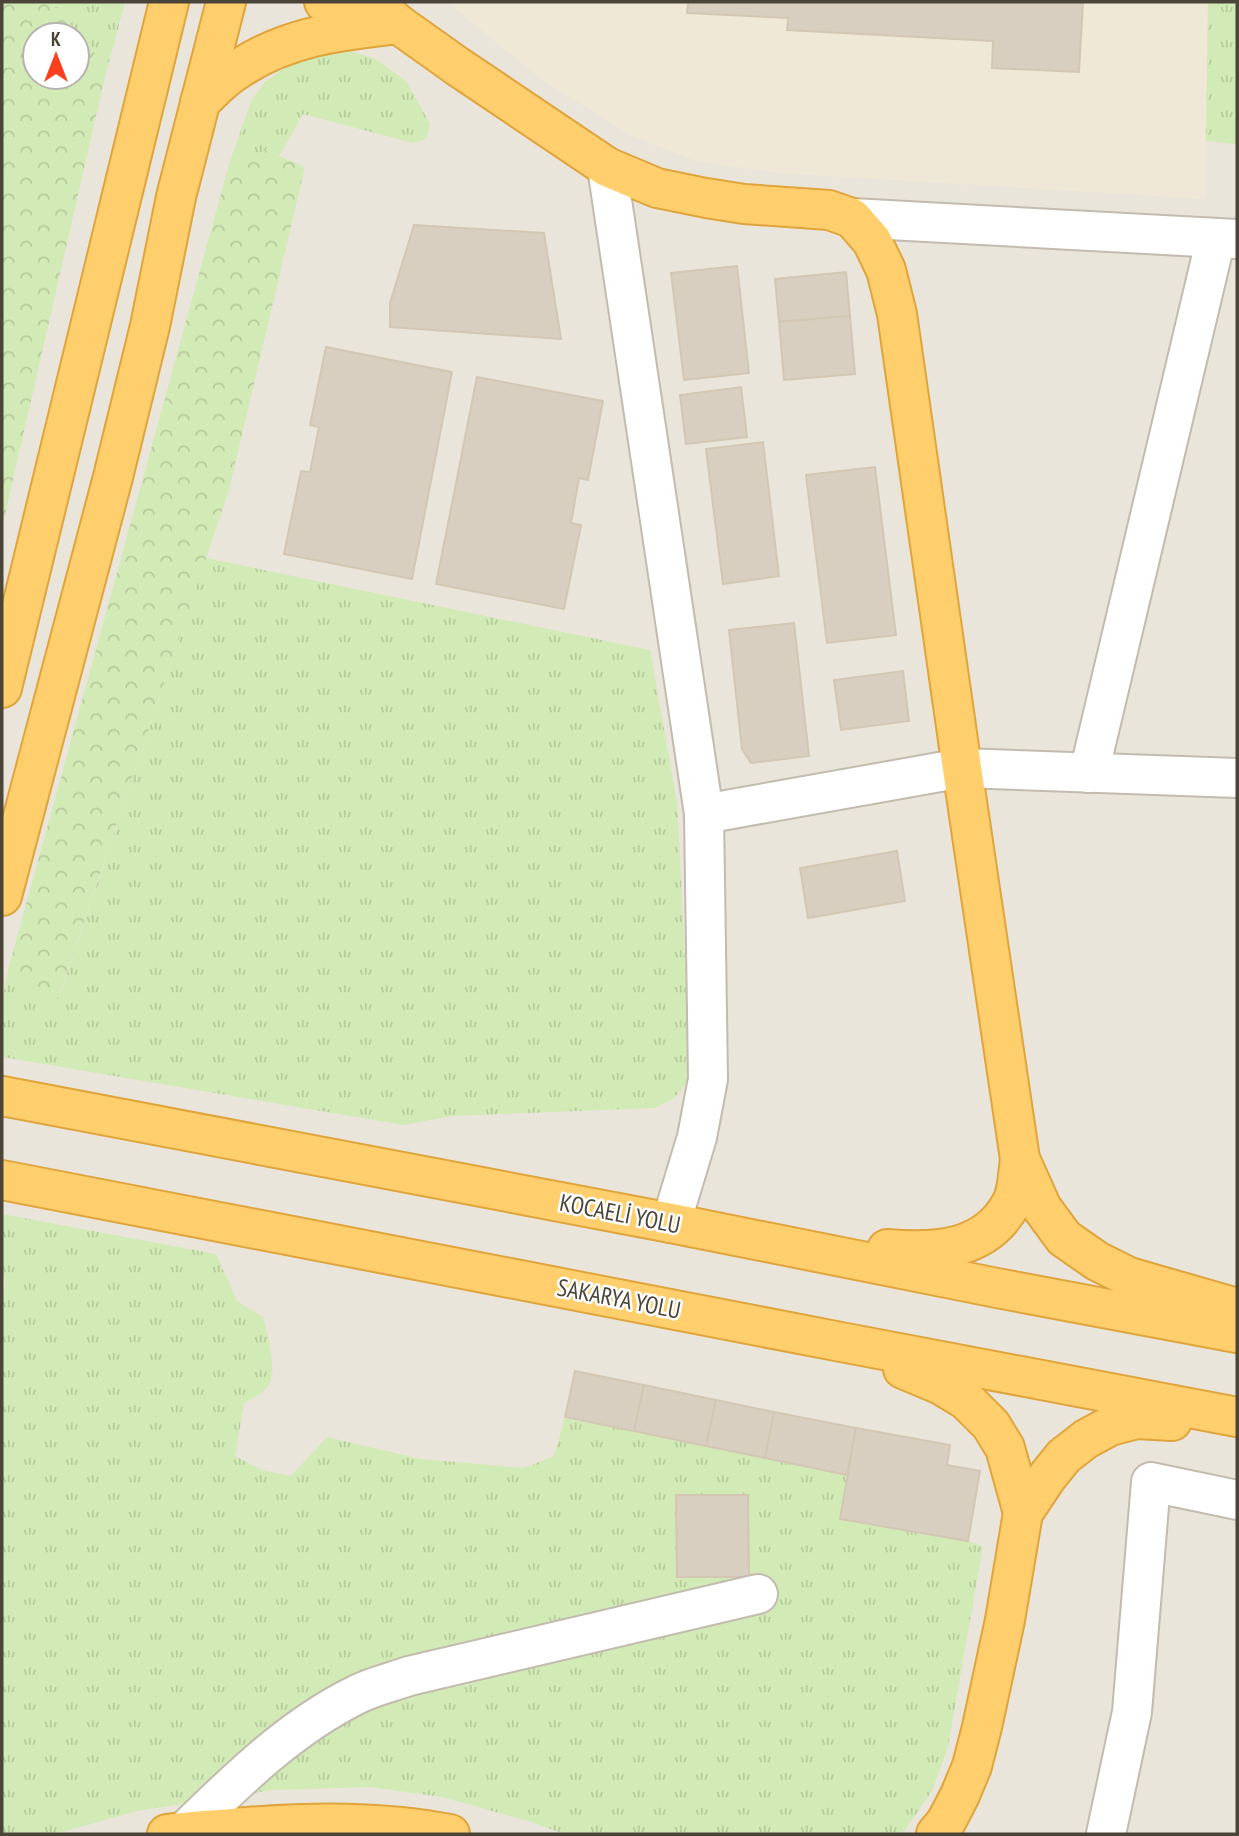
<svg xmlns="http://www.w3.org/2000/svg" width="1239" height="1836" font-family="'PT Sans Narrow',sans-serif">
	<defs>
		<pattern id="grass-tufts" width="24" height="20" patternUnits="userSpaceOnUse" patternTransform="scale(1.75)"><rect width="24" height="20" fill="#d2eab5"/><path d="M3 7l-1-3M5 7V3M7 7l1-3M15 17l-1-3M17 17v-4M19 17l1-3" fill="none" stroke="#b6ca9c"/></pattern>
		<pattern id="forest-crowns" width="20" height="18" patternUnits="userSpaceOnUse" patternTransform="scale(1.75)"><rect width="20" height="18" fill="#d2eab5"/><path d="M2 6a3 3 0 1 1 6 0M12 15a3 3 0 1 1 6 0" fill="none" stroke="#b6ca9c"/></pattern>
	</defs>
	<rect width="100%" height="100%" fill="#f6f3ec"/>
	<path fill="#eae5da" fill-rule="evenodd" d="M 2,2 L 1237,2 L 1237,1834 L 2,1834 ZM 35,35 L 77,35 L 77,77 L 35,77 Z"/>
	<path fill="#efe8d6" d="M 447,2 L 1208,2 L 1205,199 L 780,173 L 696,161 L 632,136 L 544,81 Z"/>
	<g fill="url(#grass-tufts)">
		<path d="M 50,2 L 125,2 L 104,81 L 92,47 Z"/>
		<path d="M 1208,2 L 1237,2 L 1237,144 L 1206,141 Z"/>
		<path d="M 349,51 L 374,58 L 406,81 L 430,124 L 426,139 L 413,143 L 303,114 L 279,156 L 266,151 L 230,161 L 252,99 L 265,82 L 295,61 L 323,52 Z"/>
		<path d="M 206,558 L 650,650 L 677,802 L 691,1079 L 673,1099 L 655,1108 L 452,1116 L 404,1125 L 2,1057 L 2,1003 L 8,970 L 59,998 Z"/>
		<path d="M 2,1214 L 216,1254 L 237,1301 L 263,1317 C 267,1331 277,1369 270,1382 C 265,1393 254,1398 244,1403 L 235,1456 L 262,1470 L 291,1476 L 327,1437 L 421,1459 L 524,1468 L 554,1456 L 565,1417 L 847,1475 L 841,1519 L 968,1541 L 983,1546 L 948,1747 L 932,1791 L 902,1834 L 564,1834 L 528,1821 L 442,1797 L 370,1787 L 273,1790 L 137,1811 L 56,1834 L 2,1834 L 2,1307 L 5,1281 L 2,1262 Z"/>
	</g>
	<g fill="url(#forest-crowns)" fill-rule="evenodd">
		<path d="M 2,2 L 50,2 L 92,47 L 104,81 L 2,528 ZM 35,35 L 77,35 L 77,77 L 35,77 Z"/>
		<path d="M 266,151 L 305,167 L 229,490 L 58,999 L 8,970 L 230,161 Z"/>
	</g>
	<g fill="#d8cfc1" stroke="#d3c7b4" stroke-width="2">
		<path d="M 688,2 L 1083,2 L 1079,72 L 992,68 L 993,41 L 787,30 L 788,18 L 687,13 Z"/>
		<path d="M 414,225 L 544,233 L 561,339 L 390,327 L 390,303 Z"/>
		<path d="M 737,266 L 749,373 L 684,380 L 671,273 Z"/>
		<path d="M 846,272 L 850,316 L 779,322 L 775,279 Z"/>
		<path d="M 850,316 L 855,374 L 784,380 L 779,322 Z"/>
		<path d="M 326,347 L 452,372 L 412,579 L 284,554 L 301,471 L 310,472 L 319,427 L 310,425 Z"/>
		<path d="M 477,377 L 603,401 L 588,480 L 579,478 L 571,523 L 581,525 L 564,609 L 436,584 Z"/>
		<path d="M 741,387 L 747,437 L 686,444 L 680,395 Z"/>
		<path d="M 763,442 L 779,576 L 723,584 L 706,449 Z"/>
		<path d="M 875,467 L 896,635 L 827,643 L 806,475 Z"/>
		<path d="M 794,623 L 809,756 L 751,763 L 742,749 L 729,630 Z"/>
		<path d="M 903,671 L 909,721 L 841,730 L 834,680 Z"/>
		<path d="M 897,851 L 905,901 L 808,918 L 800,868 Z"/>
		<path d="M 575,1371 L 644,1385 L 634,1431 L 565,1417 Z"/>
		<path d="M 644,1385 L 716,1400 L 706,1446 L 634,1431 Z"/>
		<path d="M 716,1400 L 774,1412 L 765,1458 L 706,1446 Z"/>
		<path d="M 774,1412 L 856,1428 L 847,1475 L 765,1458 Z"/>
		<path d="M 856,1428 L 950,1445 L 947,1465 L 980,1471 L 968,1541 L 840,1519 Z"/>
		<path d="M 676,1495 L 748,1495 L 749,1577 L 677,1577 Z"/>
	</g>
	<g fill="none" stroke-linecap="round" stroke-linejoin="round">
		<defs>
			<g id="minor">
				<path d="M 607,167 L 704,814 L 708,1079 L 697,1137 L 671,1223"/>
				<path d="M 852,218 L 1237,239"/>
				<path d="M 1089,773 L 1216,238"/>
				<path d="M 704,814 L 962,768 L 1237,778"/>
				<path d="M 185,1831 C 237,1780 292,1726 358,1694 C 374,1686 392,1682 409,1676 L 758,1594"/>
				<path d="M 1106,1834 L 1132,1712 L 1151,1482 L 1237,1500"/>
			</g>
			<g id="highway">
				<path d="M 324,2 L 383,20"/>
				<path d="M 372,2 L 398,24 L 457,66 L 607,167 L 657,188 L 706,198 L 744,204 L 829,210 L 852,218 L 872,241 L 886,270 L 897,314 L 962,768 L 1020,1159 L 1042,1208 L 1064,1238 L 1097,1261 L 1129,1277 L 1237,1308"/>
				<path d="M 200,102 C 212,91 223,78 237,70 C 285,37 341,30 398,24"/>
				<path d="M 2,688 L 169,2"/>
				<path d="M 2,896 L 113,477 L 150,326 L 176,197 L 226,2"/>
				<path d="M 2,1096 L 671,1223 L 997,1288 L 1237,1333"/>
				<path d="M 2,1180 L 841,1342 L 1237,1417"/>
				<path d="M 887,1249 C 935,1253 987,1251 1012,1202 C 1018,1190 1018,1172 1020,1159"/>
				<path d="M 903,1369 L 941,1385 L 966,1400 L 991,1425 L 1005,1448 L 1023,1513"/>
				<path d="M 167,1834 C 193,1830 220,1829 247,1827 C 315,1822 383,1821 450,1834"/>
				<path d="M 936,1834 L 946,1822 L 960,1795 L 972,1766 L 982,1727 L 1005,1620 L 1023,1513 L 1047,1477 L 1064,1456 L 1086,1439 L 1110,1426 L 1137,1419 L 1172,1421"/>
			</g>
		</defs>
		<use href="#minor" stroke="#c2bbae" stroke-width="42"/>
		<use href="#highway" stroke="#e0a43c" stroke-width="42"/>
		<use href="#minor" stroke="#fff" stroke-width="38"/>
		<use href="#highway" stroke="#ffcf6e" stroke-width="38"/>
	</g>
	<g text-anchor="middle" stroke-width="5" stroke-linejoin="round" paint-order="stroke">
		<g font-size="24" fill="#4b4439" stroke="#fff">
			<text transform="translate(620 1214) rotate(11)" y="8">KOCAELİ YOLU</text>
			<text transform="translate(619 1299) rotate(11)" y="8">SAKARYA YOLU</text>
		</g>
	</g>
	<rect width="1239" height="1836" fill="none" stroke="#4b4439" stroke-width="7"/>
	<g transform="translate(56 56)"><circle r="33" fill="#ffffff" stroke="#b7b4b0" stroke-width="2"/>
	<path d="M0-5L12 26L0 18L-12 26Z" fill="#fc3f1d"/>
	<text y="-10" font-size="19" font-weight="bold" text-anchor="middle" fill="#4b4439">K</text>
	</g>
</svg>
